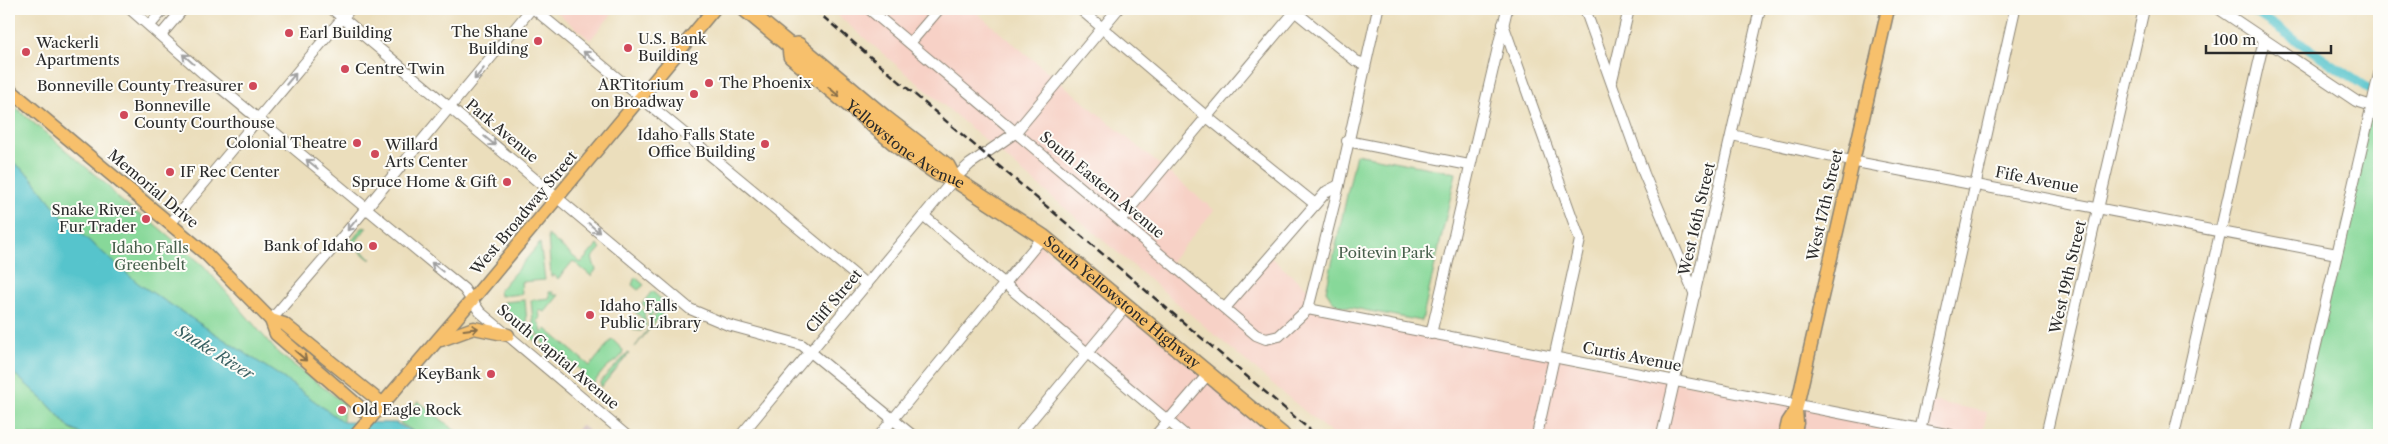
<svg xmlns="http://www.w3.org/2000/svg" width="2388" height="444" font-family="'Libre Caslon Text',serif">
	<rect width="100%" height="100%" fill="#fdfcf7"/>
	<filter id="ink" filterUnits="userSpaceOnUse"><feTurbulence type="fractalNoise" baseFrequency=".02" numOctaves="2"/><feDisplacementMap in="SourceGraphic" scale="10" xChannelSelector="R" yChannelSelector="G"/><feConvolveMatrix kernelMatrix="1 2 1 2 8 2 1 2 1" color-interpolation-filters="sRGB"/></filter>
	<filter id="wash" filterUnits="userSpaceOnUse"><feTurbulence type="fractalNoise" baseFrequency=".0096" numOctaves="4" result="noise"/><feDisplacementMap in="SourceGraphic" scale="20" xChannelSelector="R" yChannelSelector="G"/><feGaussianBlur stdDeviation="1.12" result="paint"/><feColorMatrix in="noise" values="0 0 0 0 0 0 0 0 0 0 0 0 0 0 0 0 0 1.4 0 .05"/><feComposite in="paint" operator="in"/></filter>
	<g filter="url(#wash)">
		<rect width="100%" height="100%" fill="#ebdebc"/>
		<g fill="#f7d1c6">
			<path d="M 553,9 L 616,9 L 590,40 Z"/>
			<path d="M 830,9 L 972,9 L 1214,210 L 1171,262 L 1225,307 L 1269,256 L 1304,286 L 1313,290 L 1308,309 L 1920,429 L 1927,400 L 1987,412 L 1982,435 L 1333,435 Z"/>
			<path d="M 1039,244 L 1124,311 L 1273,435 L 1185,435 L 1006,285 Z"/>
		</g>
		<path fill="#d2bfbf" d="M 581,425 L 594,435 L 573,435 Z"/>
		<g fill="#87d899" stroke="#598262">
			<path d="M 2373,99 L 2379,104 L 2379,435 L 2295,435 Z"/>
			<path d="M 9,102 L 107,185 L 118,198 L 135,212 L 151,221 L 204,266 L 279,354 L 344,403 L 343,422 L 283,378 L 139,284 L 64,219 L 31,177 L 9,158 Z"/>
			<path d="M 1356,154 L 1456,173 L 1422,321 L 1338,305 L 1332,300 L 1326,291 Z"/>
			<path d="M 367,227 L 354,244 L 371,259 L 369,259 L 350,243 L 362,228 Z"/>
			<path d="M 548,235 L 581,263 L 597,245 L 601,248 L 592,258 L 596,270 L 591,276 L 573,261 L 558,279 L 554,275 L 551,277 Z"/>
			<path d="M 540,243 L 545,280 L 521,282 L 522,294 L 500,296 L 499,291 Z"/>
			<path d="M 635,277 L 644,285 L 638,290 L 632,285 Z"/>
			<path d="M 652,291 L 663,301 L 649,318 L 648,310 L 642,304 Z"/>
			<path d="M 549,292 L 553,292 L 553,295 L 559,295 L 545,312 L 539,310 L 540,318 L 537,321 L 540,324 L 542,333 L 546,329 L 590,366 L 612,339 L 623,350 C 622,360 614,361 608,366 C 602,371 597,379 592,385 L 583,378 L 583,372 L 561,354 L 555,354 L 542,342 L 541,337 L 534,331 L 531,300 L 550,298 Z"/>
			<path d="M 525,300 L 527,324 L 526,325 L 518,323 L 505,312 L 504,302 Z"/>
			<path d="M 663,306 L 668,306 L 635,347 L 649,328 L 649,323 Z"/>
			<path d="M 639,307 L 644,311 L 646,326 L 641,331 L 633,330 L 643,319 L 635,312 Z"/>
			<path d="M 517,326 L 524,326 L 537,337 L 538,343 Z"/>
			<path d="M 628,353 L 629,354 L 601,387 L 600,382 Z"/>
			<path d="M 9,369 L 47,403 L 70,429 L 84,435 L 9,435 Z"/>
			<path d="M 418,401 L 461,435 L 419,435 L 400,423 Z"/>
		</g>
		<path fill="#56c4cc" stroke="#40787c" d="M 9,158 L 31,177 L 64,219 L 139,284 L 283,378 L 343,422 L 396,423 L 419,435 L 84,435 L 71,429 L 47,403 L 9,369 Z"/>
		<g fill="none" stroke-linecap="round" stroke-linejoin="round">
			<path stroke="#56c4cc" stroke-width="9" d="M 2250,9 L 2379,96"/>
		</g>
	</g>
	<g filter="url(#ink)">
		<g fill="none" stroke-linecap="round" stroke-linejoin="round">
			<defs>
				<g id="minor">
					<path d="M 130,9 L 205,75 L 464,289 L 480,312 L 626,435"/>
					<path d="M 332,9 L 690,309 L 728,325 L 802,345 L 912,435"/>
					<path d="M 534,9 L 867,285"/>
					<path d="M 869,9 L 1256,335 L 1266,339 L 1279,336 L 1308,309 L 1339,185 L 1378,9"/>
					<path d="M 1080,9 L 1207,117 L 1315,204"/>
					<path d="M 1292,9 L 1356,61 L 1365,64"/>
					<path d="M 1585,9 L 1644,174 L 1695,295"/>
					<path d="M 2219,9 L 2356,101 L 2372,106"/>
					<path d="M 1503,24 L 1580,240 L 1537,435"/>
					<path d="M 150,25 L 164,9"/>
					<path d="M 161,35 L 183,9"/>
					<path d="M 910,43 L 939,9"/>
					<path d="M 1612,80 L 1629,9"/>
					<path d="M 1732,135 L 1851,161 L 2337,254"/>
					<path d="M 1347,141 L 1469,165"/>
					<path d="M 924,216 L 1185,435"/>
					<path d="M 1121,219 L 1297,9"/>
					<path d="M 170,224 L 350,9"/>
					<path d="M 1225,308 L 1327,191 L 1339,185"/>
					<path d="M 1308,309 L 1951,435"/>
					<path d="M 271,320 L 334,247 L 531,9"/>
					<path d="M 1431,334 L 1507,9"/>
					<path d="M 741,435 L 954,179 L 970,164 L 1015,133 L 1118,9"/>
					<path d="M 880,435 L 1043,237"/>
					<path d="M 1019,435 L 1127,305"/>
					<path d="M 1156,435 L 1209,373"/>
					<path d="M 1662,435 L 1760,9"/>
					<path d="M 1919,435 L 2015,9"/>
					<path d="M 2046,435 L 2144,9"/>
					<path d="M 2174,435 L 2264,40"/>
					<path d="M 2295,435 L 2379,74"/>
				</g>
				<g id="major">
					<path d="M 9,89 L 206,254 L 271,320 L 284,324 L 383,404"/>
					<path d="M 271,320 L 276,334 L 371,417"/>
					<path d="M 441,340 L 474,328 L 508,335"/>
					<path d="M 356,435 L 472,300 L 714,9"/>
					<path d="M 1785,435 L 1788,422 L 1796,410"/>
					<path d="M 1794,435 L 1797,423 L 1796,410 L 1888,9"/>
				</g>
				<g id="highway">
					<path d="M 745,9 L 790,46 L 798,45 L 885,118 L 947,166 L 954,179"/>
					<path id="s1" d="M 790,46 L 791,56 L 902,149 L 939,174 L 954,179 L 1043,237 L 1282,435"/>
				</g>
			</defs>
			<use href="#minor" stroke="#8b8474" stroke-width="12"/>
			<use href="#major" stroke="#8b8474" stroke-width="15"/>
			<use href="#highway" stroke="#8b8474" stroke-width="18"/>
			<use href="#minor" stroke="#fff" stroke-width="10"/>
			<use href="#major" stroke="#f7c06c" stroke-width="12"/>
			<use href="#highway" stroke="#f7c06c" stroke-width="15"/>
			<path stroke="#2b2b2b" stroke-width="2.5" stroke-dasharray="8 4" stroke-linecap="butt" d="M 814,9 L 1316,435"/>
		</g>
		<defs><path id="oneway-shaft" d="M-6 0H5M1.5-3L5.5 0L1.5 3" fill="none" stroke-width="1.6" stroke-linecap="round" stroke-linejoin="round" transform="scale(1.25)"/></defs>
		<g stroke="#a0a0a0">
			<use href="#oneway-shaft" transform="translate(589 56) rotate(-141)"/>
			<use href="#oneway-shaft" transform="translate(188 59) rotate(-138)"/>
			<use href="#oneway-shaft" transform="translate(479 74) rotate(130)"/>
			<use href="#oneway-shaft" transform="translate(291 79) rotate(-50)"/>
			<use href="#oneway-shaft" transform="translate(490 141) rotate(39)"/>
			<use href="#oneway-shaft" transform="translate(312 164) rotate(-141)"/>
			<use href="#oneway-shaft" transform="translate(352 225) rotate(129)"/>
			<use href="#oneway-shaft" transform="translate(594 228) rotate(41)"/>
			<use href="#oneway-shaft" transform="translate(437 267) rotate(-141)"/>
		</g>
		<g stroke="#876e48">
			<use href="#oneway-shaft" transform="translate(834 92) rotate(41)"/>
			<use href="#oneway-shaft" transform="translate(471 329) rotate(-7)"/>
			<use href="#oneway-shaft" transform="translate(301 356) rotate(41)"/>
		</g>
	</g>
	<g fill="#d1495b" stroke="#fdfcf7" stroke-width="2">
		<circle cx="289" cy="33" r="5"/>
		<circle cx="538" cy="41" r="5"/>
		<circle cx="628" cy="48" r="5"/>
		<circle cx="26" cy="52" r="5"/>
		<circle cx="345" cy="69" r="5"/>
		<circle cx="709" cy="83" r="5"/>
		<circle cx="253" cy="86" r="5"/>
		<circle cx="694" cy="94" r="5"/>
		<circle cx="124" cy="115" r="5"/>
		<circle cx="357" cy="143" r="5"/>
		<circle cx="765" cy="144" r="5"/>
		<circle cx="375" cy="154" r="5"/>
		<circle cx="170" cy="172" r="5"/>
		<circle cx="507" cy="182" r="5"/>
		<circle cx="146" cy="219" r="5"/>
		<circle cx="373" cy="246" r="5"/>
		<circle cx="590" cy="315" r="5"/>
		<circle cx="491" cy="374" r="5"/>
		<circle cx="342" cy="410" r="5"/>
	</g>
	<g text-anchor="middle" stroke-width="4" stroke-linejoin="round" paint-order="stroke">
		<g font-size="15" fill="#2b2b2b" stroke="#fdfcf7" text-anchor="start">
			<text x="528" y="37" text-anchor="end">The Shane<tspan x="528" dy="17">Building</tspan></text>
			<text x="299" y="38">Earl Building</text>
			<text x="638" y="44">U.S. Bank<tspan x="638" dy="17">Building</tspan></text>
			<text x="36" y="48">Wackerli<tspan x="36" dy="17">Apartments</tspan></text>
			<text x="355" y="74">Centre Twin</text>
			<text x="719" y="88">The Phoenix</text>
			<text x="684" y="90" text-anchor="end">ARTitorium<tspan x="684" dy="17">on Broadway</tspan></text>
			<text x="243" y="91" text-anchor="end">Bonneville County Treasurer</text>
			<text x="134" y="111">Bonneville<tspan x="134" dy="17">County Courthouse</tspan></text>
			<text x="755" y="140" text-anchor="end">Idaho Falls State<tspan x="755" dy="17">Office Building</tspan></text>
			<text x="347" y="148" text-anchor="end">Colonial Theatre</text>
			<text x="385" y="150">Willard<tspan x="385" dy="17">Arts Center</tspan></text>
			<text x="180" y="177">IF Rec Center</text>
			<text x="497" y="187" text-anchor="end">Spruce Home &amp; Gift</text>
			<text x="136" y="215" text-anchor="end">Snake River<tspan x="136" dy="17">Fur Trader</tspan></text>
			<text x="363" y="251" text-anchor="end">Bank of Idaho</text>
			<text x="600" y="311">Idaho Falls<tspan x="600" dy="17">Public Library</tspan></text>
			<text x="481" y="379" text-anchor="end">KeyBank</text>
			<text x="352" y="415">Old Eagle Rock</text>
		</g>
		<g font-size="15" fill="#2b2b2b" stroke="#fdfcf7">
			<text transform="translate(502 131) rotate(40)" y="5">Park Avenue</text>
			<text dy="5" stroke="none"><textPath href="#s1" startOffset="155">Yellowstone Avenue</textPath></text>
			<text transform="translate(2037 180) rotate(11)" y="5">Fife Avenue</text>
			<text transform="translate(1102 185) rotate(40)" y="5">South Eastern Avenue</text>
			<text transform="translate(153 189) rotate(40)" y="5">Memorial Drive</text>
			<text transform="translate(1825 205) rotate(-77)" y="5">West 17th Street</text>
			<text transform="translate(524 213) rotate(-50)" y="5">West Broadway Street</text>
			<text transform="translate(1697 219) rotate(-77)" y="5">West 16th Street</text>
			<text transform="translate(2068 277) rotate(-77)" y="5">West 19th Street</text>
			<text transform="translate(834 301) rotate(-50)" y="5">Cliff Street</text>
			<text dy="5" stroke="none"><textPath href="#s1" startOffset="424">South Yellowstone Highway</textPath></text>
			<text transform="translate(558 357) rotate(40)" y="5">South Capital Avenue</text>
			<text transform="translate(1632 357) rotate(11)" y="5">Curtis Avenue</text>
		</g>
		<g font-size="15" fill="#475f4c" stroke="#fdfcf7">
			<text x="150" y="253">Idaho Falls<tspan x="150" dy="17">Greenbelt</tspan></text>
			<text x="1386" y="258">Poitevin Park</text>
		</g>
		<g font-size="16" font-style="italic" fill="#3a6163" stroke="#fdfcf7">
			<text transform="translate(215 352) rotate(32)" y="6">Snake River</text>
		</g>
	</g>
	<rect width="2388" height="444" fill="none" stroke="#fdfcf7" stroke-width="30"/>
	<path d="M2206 45v8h125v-8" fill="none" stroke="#2b2b2b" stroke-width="2.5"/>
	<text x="2213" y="45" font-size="15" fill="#2b2b2b" stroke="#fdfcf7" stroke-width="4" paint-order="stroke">100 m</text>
</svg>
